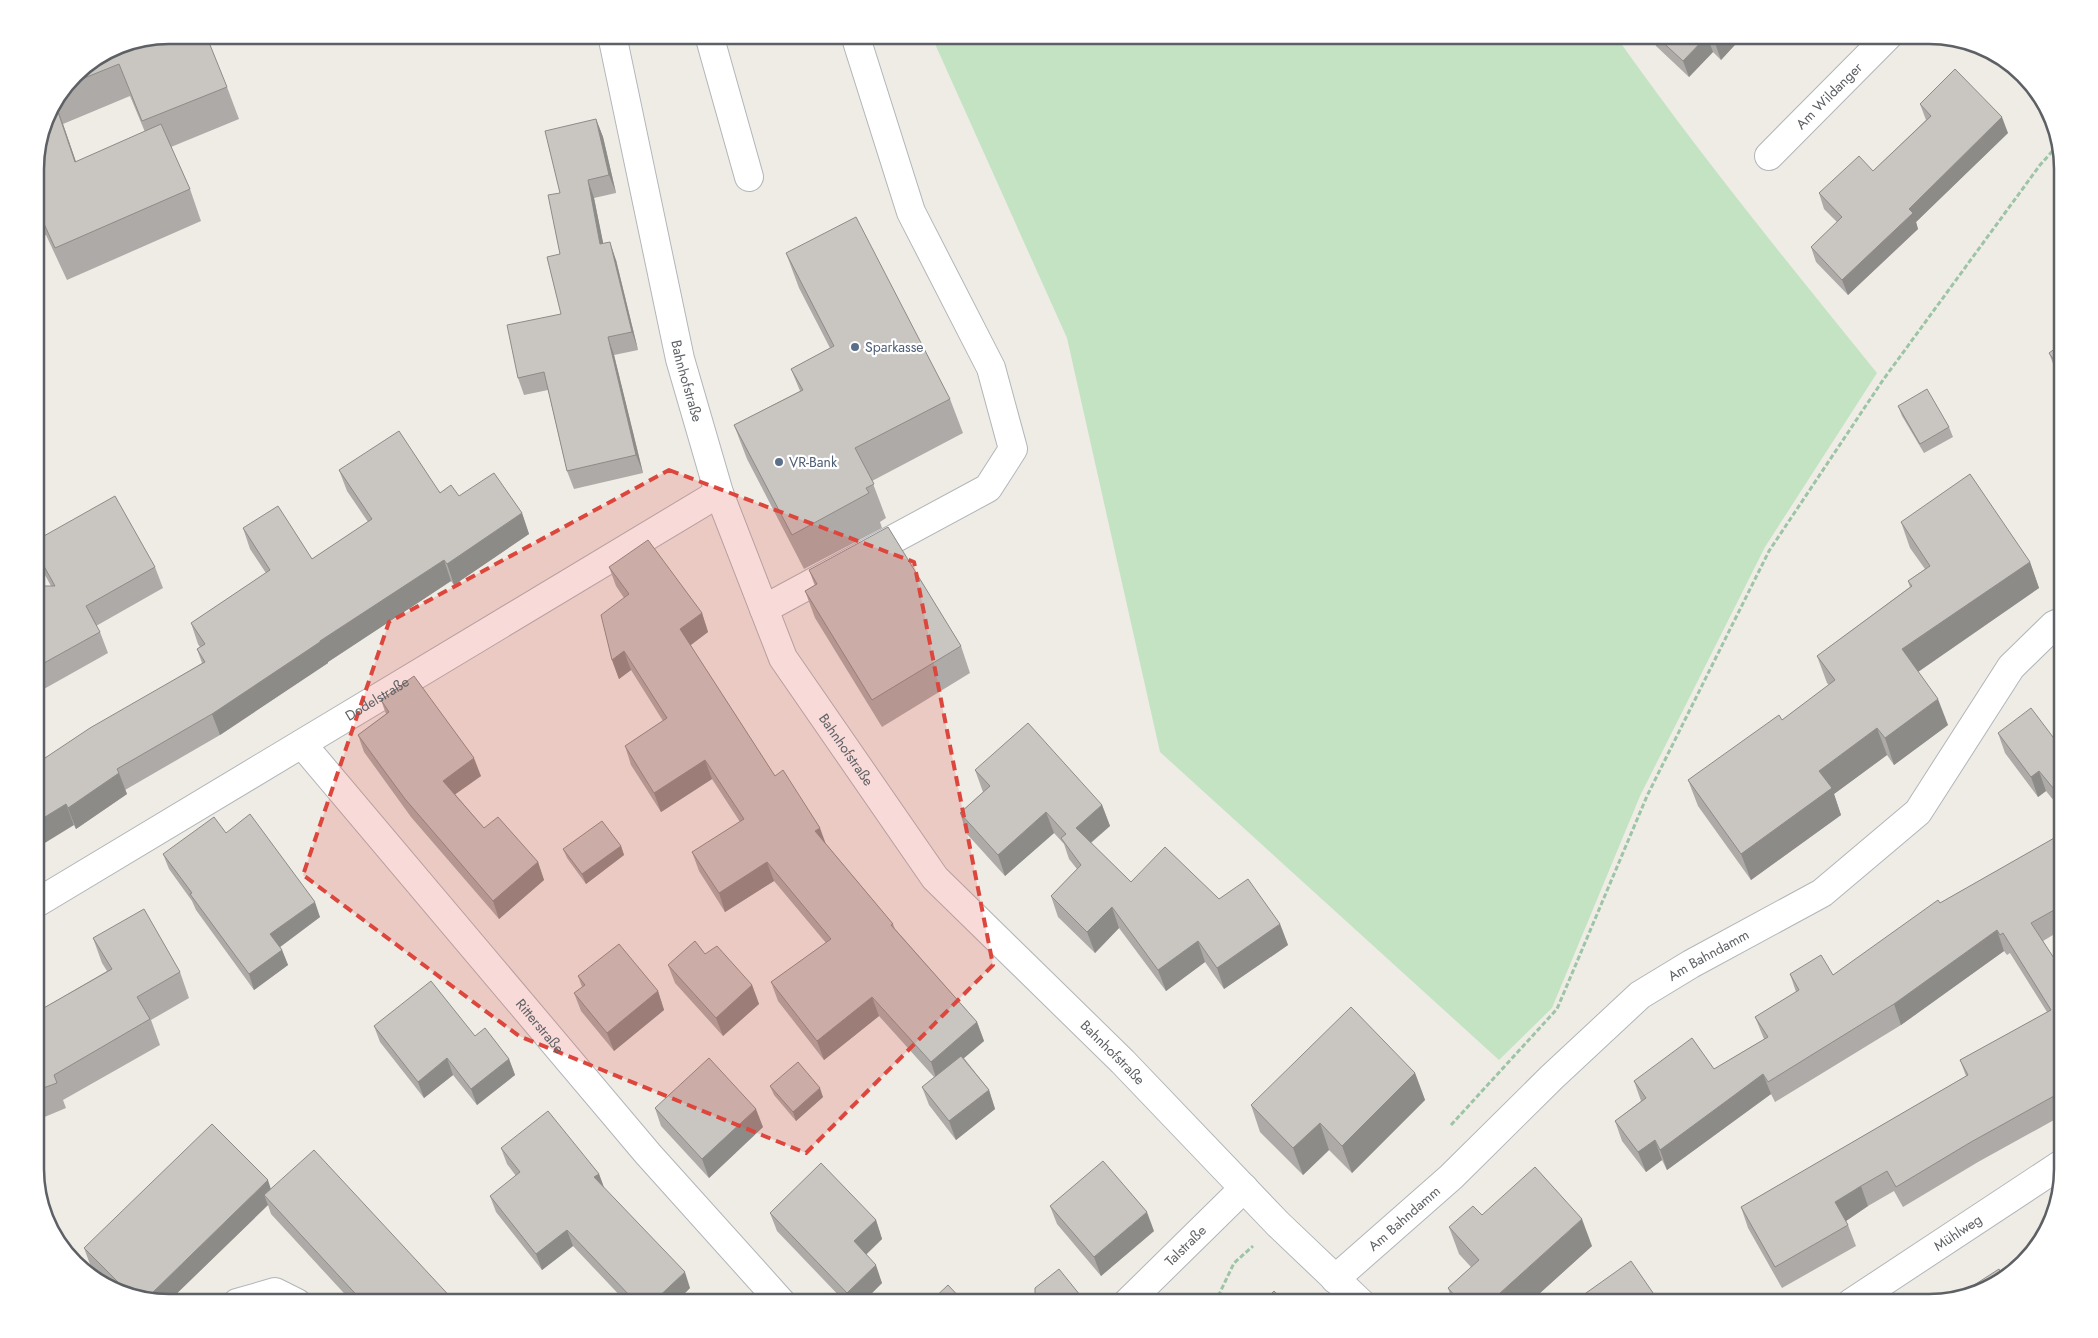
<svg xmlns="http://www.w3.org/2000/svg" width="2098" height="1338" font-family="Jost,sans-serif">
	<rect width="100%" height="100%" fill="#eeece5"/>
	<path fill="#c4e3c3" d="M 931,35 L 1615,35 C 1697,151 1787,262 1877,373 L 1765,547 L 1640,796 L 1552,1008 L 1499,1060 L 1160,752 L 1067,338 Z"/>
	<g fill="none" stroke-linecap="round" stroke-linejoin="round">
		<defs>
			<g id="minor">
				<path id="s1" d="M 612,35 L 680,359 L 719,493 L 783,658 L 935,878 L 1123,1062 L 1278,1224 L 1361,1303"/>
				<path d="M 709,35 L 749,177"/>
				<path id="s2" d="M 1769,156 L 1889,35"/>
				<path d="M 764,609 L 988,488 L 1013,449 L 991,368 L 911,212 L 855,35"/>
				<path id="s3" d="M 302,744 L 648,1154 L 782,1303"/>
				<path id="s4" d="M 35,904 L 719,493"/>
				<path id="s5" d="M 1335,1279 L 1451,1177 L 1552,1077 L 1640,995 L 1691,964 L 1822,893 L 1918,812 L 2011,667 L 2054,625 L 2063,621"/>
				<path d="M 237,1303 L 275,1292 L 297,1303"/>
				<path id="s6" d="M 1127,1303 L 1244,1188"/>
				<path id="s7" d="M 1851,1303 L 2063,1163"/>
			</g>
		</defs>
		<use href="#minor" stroke="#b2b5b9" stroke-width="30"/>
		<g stroke="#9dc4a7" stroke-width="3" stroke-dasharray="5 2.5" stroke-linecap="butt">
			<path d="M 1451,1125 L 1557,1009 L 1647,796 L 1769,551 L 1883,380 L 2040,165 L 2057,146"/>
			<path d="M 1215,1303 L 1234,1263 L 1253,1246"/>
		</g>
		<use href="#minor" stroke="#fff" stroke-width="28"/>
	</g>
	<g fill="#adaaa7" fill-rule="evenodd">
		<path d="M 1652,35 L 1744,35 L 1721,60 L 1713,52 L 1689,77 L 1656,46 Z"/>
		<path d="M 118,45 L 227,87 L 239,119 L 171,147 L 190,189 L 201,221 L 67,280 L 46,235 L 35,239 L 35,160 L 45,117 L 74,74 ZM 130,96 L 145,132 L 76,162 L 63,124 Z"/>
		<path d="M 1920,104 L 2008,133 L 1916,222 L 1918,229 L 1848,295 L 1816,262 L 1811,247 L 1837,222 L 1824,209 L 1819,193 L 1873,171 L 1926,120 Z"/>
		<path d="M 596,119 L 603,137 L 616,193 L 594,198 L 603,243 L 616,260 L 638,350 L 614,355 L 643,473 L 574,489 L 567,471 L 548,390 L 524,395 L 518,378 L 561,314 L 560,193 Z"/>
		<path d="M 786,253 L 950,399 L 963,433 L 872,481 L 886,518 L 880,522 L 882,528 L 804,569 L 747,459 L 734,425 L 800,391 L 791,369 L 830,348 L 799,288 Z"/>
		<path d="M 2063,343 L 2063,381 L 2055,369 L 2049,353 Z"/>
		<path d="M 1898,406 L 1949,427 L 1953,437 L 1924,453 L 1902,416 Z"/>
		<path d="M 339,470 L 459,496 L 522,513 L 529,534 L 454,585 L 451,581 L 328,662 L 328,663 L 220,735 L 125,790 L 127,794 L 76,829 L 74,825 L 45,758 L 202,663 L 197,649 L 200,647 L 198,644 L 191,623 L 266,573 L 250,549 L 243,528 L 312,559 L 368,522 L 347,491 Z"/>
		<path d="M 1901,522 L 2030,562 L 2039,588 L 1918,672 L 1948,725 L 1894,765 L 1887,755 L 1834,794 L 1841,815 L 1751,880 L 1698,806 L 1688,780 L 1782,720 L 1829,685 L 1827,683 L 1817,656 L 1910,587 L 1908,581 L 1925,569 L 1910,548 Z"/>
		<path d="M 35,541 L 155,567 L 163,588 L 96,626 L 100,632 L 108,653 L 35,694 L 35,586 L 51,586 L 39,564 L 35,554 Z"/>
		<path d="M 609,567 L 702,613 L 708,632 L 690,645 L 775,776 L 826,844 L 893,924 L 895,929 L 977,1022 L 984,1041 L 964,1058 L 989,1090 L 995,1109 L 956,1140 L 929,1105 L 922,1087 L 934,1077 L 879,1016 L 824,1060 L 778,1001 L 771,982 L 826,943 L 774,881 L 725,912 L 699,871 L 692,852 L 740,822 L 712,779 L 661,812 L 631,765 L 625,746 L 663,721 L 631,670 L 619,679 L 612,660 L 624,598 L 616,586 Z"/>
		<path d="M 809,570 L 961,646 L 970,673 L 882,727 L 815,618 L 805,591 L 815,586 Z"/>
		<path d="M 381,700 L 481,776 L 455,794 L 484,828 L 538,862 L 544,880 L 499,919 L 411,817 L 364,752 L 358,735 L 386,714 Z"/>
		<path d="M 1998,733 L 2056,741 L 2063,736 L 2063,812 L 2046,791 L 2038,797 L 2005,753 Z"/>
		<path d="M 975,770 L 1102,805 L 1110,826 L 1091,843 L 1131,882 L 1219,899 L 1280,924 L 1288,945 L 1224,989 L 1205,962 L 1166,991 L 1119,928 L 1095,953 L 1058,917 L 1051,896 L 1077,869 L 1069,859 L 1064,844 L 1054,833 L 1005,876 L 967,834 L 960,813 L 983,792 Z"/>
		<path d="M 226,833 L 320,917 L 280,947 L 282,950 L 288,965 L 254,990 L 196,910 L 192,901 L 169,869 L 163,854 Z"/>
		<path d="M 2063,833 L 2063,929 L 2043,941 L 2063,972 L 2063,1115 L 1978,1162 L 1903,1207 L 1894,1191 L 1868,1206 L 1846,1221 L 1848,1225 L 1856,1246 L 1782,1288 L 1748,1228 L 1741,1207 L 1966,1076 L 1960,1060 L 2047,1012 L 2010,953 L 2007,955 L 2004,951 L 1901,1025 L 1775,1102 L 1771,1094 L 1667,1170 L 1662,1160 L 1646,1172 L 1622,1141 L 1615,1121 L 1641,1101 L 1634,1081 L 1714,1069 L 1764,1039 L 1755,1017 L 1796,992 L 1790,974 L 1833,975 L 1940,903 Z"/>
		<path d="M 621,846 L 624,855 L 586,884 L 567,858 L 563,849 Z"/>
		<path d="M 93,938 L 180,972 L 189,998 L 151,1020 L 160,1045 L 63,1100 L 66,1108 L 35,1121 L 35,1013 L 107,971 L 102,963 Z"/>
		<path d="M 705,954 L 752,985 L 759,1004 L 723,1036 L 675,983 L 668,965 Z"/>
		<path d="M 578,976 L 658,991 L 664,1010 L 614,1051 L 581,1011 L 574,993 L 582,987 Z"/>
		<path d="M 374,1026 L 475,1036 L 509,1059 L 515,1075 L 477,1105 L 453,1075 L 424,1098 L 380,1042 Z"/>
		<path d="M 1415,1073 L 1425,1100 L 1352,1173 L 1329,1150 L 1303,1175 L 1260,1132 L 1251,1105 Z"/>
		<path d="M 770,1086 L 823,1097 L 796,1121 L 774,1095 Z"/>
		<path d="M 655,1108 L 763,1127 L 709,1178 L 661,1126 Z"/>
		<path d="M 501,1148 L 599,1174 L 604,1188 L 690,1288 L 675,1303 L 624,1303 L 626,1302 L 573,1246 L 542,1270 L 496,1212 L 490,1196 L 516,1176 L 507,1164 Z"/>
		<path d="M 271,1189 L 456,1303 L 353,1303 L 271,1214 L 268,1205 L 167,1303 L 109,1285 L 91,1267 L 84,1248 Z"/>
		<path d="M 1050,1206 L 1154,1231 L 1101,1276 L 1057,1224 Z"/>
		<path d="M 770,1213 L 876,1220 L 882,1239 L 866,1255 L 882,1283 L 862,1303 L 846,1303 L 777,1231 Z"/>
		<path d="M 1482,1215 L 1592,1246 L 1529,1303 L 1453,1303 L 1448,1288 L 1471,1267 L 1459,1254 L 1449,1227 Z"/>
	</g>
	<g fill="#8d8b88">
		<path d="M 1723,35 L 1744,35 L 1721,60 L 1715,43 Z"/>
		<path d="M 1707,36 L 1713,52 L 1689,77 L 1683,61 Z"/>
		<path d="M 55,102 L 63,124 L 87,194 L 75,162 Z"/>
		<path d="M 2002,117 L 2008,133 L 1916,222 L 1918,229 L 1848,295 L 1842,280 L 1909,209 Z"/>
		<path d="M 596,119 L 603,137 L 616,193 L 609,175 Z"/>
		<path d="M 588,180 L 594,198 L 607,262 L 600,244 Z"/>
		<path d="M 610,242 L 616,260 L 638,350 L 632,332 Z"/>
		<path d="M 608,337 L 614,355 L 643,473 L 636,455 Z"/>
		<path d="M 522,513 L 529,534 L 454,585 L 447,564 Z"/>
		<path d="M 444,560 L 451,581 L 328,662 L 328,663 L 220,735 L 212,714 L 320,641 Z"/>
		<path d="M 2030,562 L 2039,588 L 1912,676 L 1902,649 Z"/>
		<path d="M 702,613 L 708,632 L 687,648 L 680,629 Z"/>
		<path d="M 624,651 L 631,670 L 619,679 L 612,660 Z"/>
		<path d="M 1938,699 L 1948,725 L 1894,765 L 1885,738 Z"/>
		<path d="M 1877,728 L 1887,755 L 1834,794 L 1841,815 L 1751,880 L 1741,854 L 1819,771 Z"/>
		<path d="M 474,758 L 481,776 L 450,798 L 443,781 Z"/>
		<path d="M 705,760 L 712,779 L 661,812 L 654,793 Z"/>
		<path d="M 2039,771 L 2046,791 L 2038,797 L 2031,777 Z"/>
		<path d="M 119,773 L 127,794 L 76,829 L 68,808 Z"/>
		<path d="M 66,804 L 74,825 L 35,849 L 35,823 Z"/>
		<path d="M 1102,805 L 1110,826 L 1083,849 L 1076,828 Z"/>
		<path d="M 1046,812 L 1054,833 L 1005,876 L 998,855 Z"/>
		<path d="M 820,828 L 827,847 L 815,831 Z"/>
		<path d="M 621,846 L 624,855 L 586,884 L 582,874 Z"/>
		<path d="M 538,862 L 544,880 L 499,919 L 493,901 Z"/>
		<path d="M 767,862 L 774,881 L 725,912 L 719,893 Z"/>
		<path d="M 315,902 L 320,917 L 276,950 L 270,934 Z"/>
		<path d="M 1112,907 L 1119,928 L 1095,953 L 1087,932 Z"/>
		<path d="M 1280,924 L 1288,945 L 1224,989 L 1217,968 Z"/>
		<path d="M 1997,930 L 2004,951 L 1901,1025 L 1894,1004 Z"/>
		<path d="M 1198,941 L 1205,962 L 1166,991 L 1158,970 Z"/>
		<path d="M 282,950 L 288,965 L 254,990 L 249,974 Z"/>
		<path d="M 752,985 L 759,1004 L 723,1036 L 716,1018 Z"/>
		<path d="M 658,991 L 664,1010 L 614,1051 L 607,1033 Z"/>
		<path d="M 872,997 L 879,1016 L 824,1060 L 817,1041 Z"/>
		<path d="M 977,1022 L 984,1041 L 937,1081 L 931,1062 Z"/>
		<path d="M 447,1058 L 453,1075 L 424,1098 L 418,1082 Z"/>
		<path d="M 509,1059 L 515,1075 L 477,1105 L 471,1089 Z"/>
		<path d="M 1415,1073 L 1425,1100 L 1352,1173 L 1342,1146 Z"/>
		<path d="M 1763,1074 L 1771,1094 L 1667,1170 L 1660,1150 Z"/>
		<path d="M 820,1088 L 823,1097 L 796,1121 L 793,1112 Z"/>
		<path d="M 989,1090 L 995,1109 L 956,1140 L 949,1121 Z"/>
		<path d="M 756,1109 L 763,1127 L 709,1178 L 702,1159 Z"/>
		<path d="M 1320,1123 L 1329,1150 L 1303,1175 L 1293,1148 Z"/>
		<path d="M 1655,1140 L 1662,1160 L 1646,1172 L 1638,1152 Z"/>
		<path d="M 599,1174 L 605,1190 L 594,1177 Z"/>
		<path d="M 268,1180 L 274,1199 L 264,1195 L 268,1205 L 167,1303 L 148,1297 Z"/>
		<path d="M 1861,1186 L 1868,1206 L 1843,1223 L 1835,1202 Z"/>
		<path d="M 1147,1212 L 1154,1231 L 1101,1276 L 1094,1257 Z"/>
		<path d="M 1582,1219 L 1592,1246 L 1529,1303 L 1489,1303 Z"/>
		<path d="M 876,1220 L 882,1239 L 860,1260 L 854,1241 Z"/>
		<path d="M 567,1230 L 573,1246 L 542,1270 L 536,1254 Z"/>
		<path d="M 876,1265 L 882,1283 L 862,1303 L 851,1303 L 847,1293 Z"/>
		<path d="M 685,1272 L 690,1288 L 675,1303 L 652,1303 Z"/>
	</g>
	<g fill="#c9c6c2" stroke="#8d8b88">
		<path d="M 169,35 L 206,35 L 227,87 L 142,121 L 119,64 L 67,85 L 74,74 L 118,45 Z"/>
		<path d="M 1655,35 L 1723,35 L 1715,43 L 1707,36 L 1683,61 Z"/>
		<path d="M 1955,69 L 2002,117 L 1909,209 L 1913,213 L 1842,280 L 1811,247 L 1842,217 L 1819,193 L 1859,156 L 1873,171 L 1931,116 L 1920,104 Z"/>
		<path d="M 55,103 L 75,162 L 161,124 L 190,189 L 55,248 L 35,204 L 35,160 L 45,117 Z"/>
		<path d="M 596,119 L 609,175 L 588,180 L 600,244 L 610,242 L 632,332 L 608,337 L 636,455 L 567,471 L 544,372 L 518,378 L 507,325 L 561,314 L 547,257 L 560,254 L 548,195 L 560,193 L 545,131 Z"/>
		<path d="M 856,217 L 950,399 L 855,448 L 874,484 L 866,488 L 869,493 L 792,535 L 734,425 L 803,390 L 791,369 L 834,346 L 786,253 Z"/>
		<path d="M 2063,322 L 2063,328 L 2060,324 Z"/>
		<path d="M 2063,343 L 2063,373 L 2049,353 Z"/>
		<path d="M 1927,389 L 1949,427 L 1920,444 L 1898,406 Z"/>
		<path d="M 399,431 L 440,493 L 451,485 L 459,496 L 494,473 L 522,513 L 447,564 L 444,560 L 320,641 L 320,642 L 212,714 L 117,769 L 119,773 L 68,808 L 66,804 L 35,823 L 35,740 L 45,758 L 90,728 L 205,662 L 197,649 L 205,644 L 191,623 L 270,570 L 243,528 L 278,506 L 312,559 L 372,519 L 339,470 Z"/>
		<path d="M 1970,474 L 2030,562 L 1902,649 L 1938,699 L 1885,738 L 1877,728 L 1819,771 L 1832,788 L 1741,854 L 1688,780 L 1779,715 L 1782,720 L 1835,680 L 1817,656 L 1912,586 L 1908,581 L 1930,566 L 1901,522 Z"/>
		<path d="M 115,496 L 155,567 L 86,606 L 100,632 L 35,668 L 35,586 L 55,586 L 35,550 L 35,541 Z"/>
		<path d="M 888,527 L 961,646 L 872,700 L 805,591 L 817,584 L 809,570 Z"/>
		<path d="M 648,540 L 702,613 L 680,629 L 775,776 L 783,770 L 820,828 L 815,831 L 893,924 L 891,925 L 977,1022 L 931,1062 L 872,997 L 817,1041 L 771,982 L 831,939 L 767,862 L 719,893 L 692,852 L 744,819 L 705,760 L 654,793 L 625,746 L 667,718 L 624,651 L 612,660 L 601,615 L 629,594 L 609,567 Z"/>
		<path d="M 414,676 L 474,758 L 443,781 L 484,828 L 498,817 L 538,862 L 493,901 L 405,799 L 358,735 L 389,712 L 381,700 Z"/>
		<path d="M 2031,708 L 2056,741 L 2063,736 L 2063,800 L 2039,771 L 2031,777 L 1998,733 Z"/>
		<path d="M 1028,723 L 1102,805 L 1076,828 L 1131,882 L 1165,847 L 1219,899 L 1248,879 L 1280,924 L 1217,968 L 1198,941 L 1158,970 L 1112,907 L 1087,932 L 1051,896 L 1081,865 L 1061,838 L 1066,834 L 1046,812 L 998,855 L 960,813 L 990,786 L 975,770 Z"/>
		<path d="M 250,814 L 315,902 L 270,934 L 282,950 L 249,974 L 190,894 L 192,893 L 163,854 L 214,817 L 226,833 Z"/>
		<path d="M 602,821 L 621,846 L 582,874 L 563,849 Z"/>
		<path d="M 2063,833 L 2063,905 L 2031,923 L 2063,972 L 2063,1085 L 2060,1086 L 2063,1091 L 1971,1142 L 1896,1187 L 1887,1171 L 1861,1186 L 1835,1202 L 1848,1225 L 1775,1267 L 1741,1207 L 1968,1075 L 1960,1060 L 2051,1010 L 2003,933 L 2000,935 L 1997,930 L 1894,1004 L 1768,1082 L 1763,1074 L 1660,1150 L 1655,1140 L 1638,1152 L 1615,1121 L 1646,1098 L 1634,1081 L 1692,1038 L 1714,1069 L 1768,1037 L 1755,1017 L 1799,990 L 1790,974 L 1821,955 L 1833,975 L 1938,900 L 1940,903 Z"/>
		<path d="M 144,909 L 180,972 L 137,997 L 150,1019 L 54,1075 L 57,1083 L 35,1091 L 35,1013 L 112,969 L 93,938 Z"/>
		<path d="M 695,941 L 705,954 L 717,946 L 752,985 L 716,1018 L 668,965 Z"/>
		<path d="M 619,944 L 658,991 L 607,1033 L 574,993 L 585,985 L 578,976 Z"/>
		<path d="M 431,981 L 475,1036 L 485,1028 L 509,1059 L 471,1089 L 447,1058 L 418,1082 L 374,1026 Z"/>
		<path d="M 1351,1007 L 1415,1073 L 1342,1146 L 1320,1123 L 1293,1148 L 1251,1105 Z"/>
		<path d="M 961,1056 L 989,1090 L 949,1121 L 922,1087 Z"/>
		<path d="M 709,1058 L 756,1109 L 702,1159 L 655,1108 Z"/>
		<path d="M 798,1062 L 820,1088 L 793,1112 L 770,1086 Z"/>
		<path d="M 548,1111 L 599,1174 L 594,1177 L 685,1272 L 652,1303 L 624,1303 L 631,1297 L 567,1230 L 536,1254 L 490,1196 L 520,1172 L 501,1148 Z"/>
		<path d="M 212,1124 L 268,1180 L 148,1297 L 126,1290 L 84,1248 Z"/>
		<path d="M 314,1150 L 456,1303 L 364,1303 L 264,1195 Z"/>
		<path d="M 1103,1161 L 1147,1212 L 1094,1257 L 1050,1206 Z"/>
		<path d="M 821,1163 L 876,1220 L 854,1241 L 876,1265 L 847,1293 L 770,1213 Z"/>
		<path d="M 1535,1167 L 1582,1219 L 1489,1303 L 1461,1303 L 1448,1288 L 1479,1260 L 1449,1227 L 1473,1206 L 1482,1215 Z"/>
		<path d="M 1631,1261 L 1660,1303 L 1572,1303 Z"/>
		<path d="M 1059,1269 L 1084,1300 L 1080,1303 L 1037,1303 L 1035,1301 L 1035,1288 Z"/>
		<path d="M 1999,1269 L 2004,1278 L 1996,1285 L 1957,1296 Z"/>
		<path d="M 948,1285 L 965,1303 L 929,1303 Z"/>
		<path d="M 1274,1291 L 1285,1303 L 1262,1303 Z"/>
	</g>
	<path fill="#dc463d" fill-opacity="0.2" stroke="#dc463d" stroke-width="4" stroke-dasharray="10 6" stroke-linejoin="round" d="M 669,470 L 914,562 L 993,965 L 806,1153 L 519,1036 L 303,875 L 389,622 Z"/>
	<g fill="#5c6f8a" stroke="#fff" stroke-width="2">
		<circle cx="855" cy="347" r="5"/>
		<circle cx="779" cy="462" r="5"/>
	</g>
	<g text-anchor="middle" stroke-width="4.5" stroke-linejoin="round" paint-order="stroke">
		<g font-size="14" fill="#5d6064" stroke="#fff">
			<text dy="5" stroke="none"><textPath href="#s2" startOffset="85">Am Wildanger</textPath></text>
			<text dy="5" stroke="none"><textPath href="#s1" startOffset="354">Bahnhofstraße</textPath></text>
			<text dy="5" stroke="none"><textPath href="#s4" startOffset="399">Dodelstraße</textPath></text>
			<text dy="5" stroke="none"><textPath href="#s1" startOffset="759">Bahnhofstraße</textPath></text>
			<text dy="5" stroke="none"><textPath href="#s5" startOffset="496">Am Bahndamm</textPath></text>
			<text dy="5" stroke="none"><textPath href="#s3" startOffset="369">Ritterstraße</textPath></text>
			<text dy="5" stroke="none"><textPath href="#s1" startOffset="1164">Bahnhofstraße</textPath></text>
			<text dy="5" stroke="none"><textPath href="#s5" startOffset="92">Am Bahndamm</textPath></text>
			<text dy="5" stroke="none"><textPath href="#s7" startOffset="128">Mühlweg</textPath></text>
			<text dy="5" stroke="none"><textPath href="#s6" startOffset="82">Talstraße</textPath></text>
		</g>
		<g font-size="14" fill="#4e5e75" stroke="#fff" text-anchor="start">
			<text x="865" y="352">Sparkasse</text>
			<text x="789" y="467">VR-Bank</text>
		</g>
	</g>
	<path d="M0 0H2098V1338H0ZM169 44H1929A125 125 0 0 1 2054 169V1169A125 125 0 0 1 1929 1294H169A125 125 0 0 1 44 1169V169A125 125 0 0 1 169 44Z" fill="#fff" fill-rule="evenodd"/>
	<path fill="none" stroke="#5d6064" stroke-width="2.5" d="M169 44H1929A125 125 0 0 1 2054 169V1169A125 125 0 0 1 1929 1294H169A125 125 0 0 1 44 1169V169A125 125 0 0 1 169 44Z"/>
</svg>
